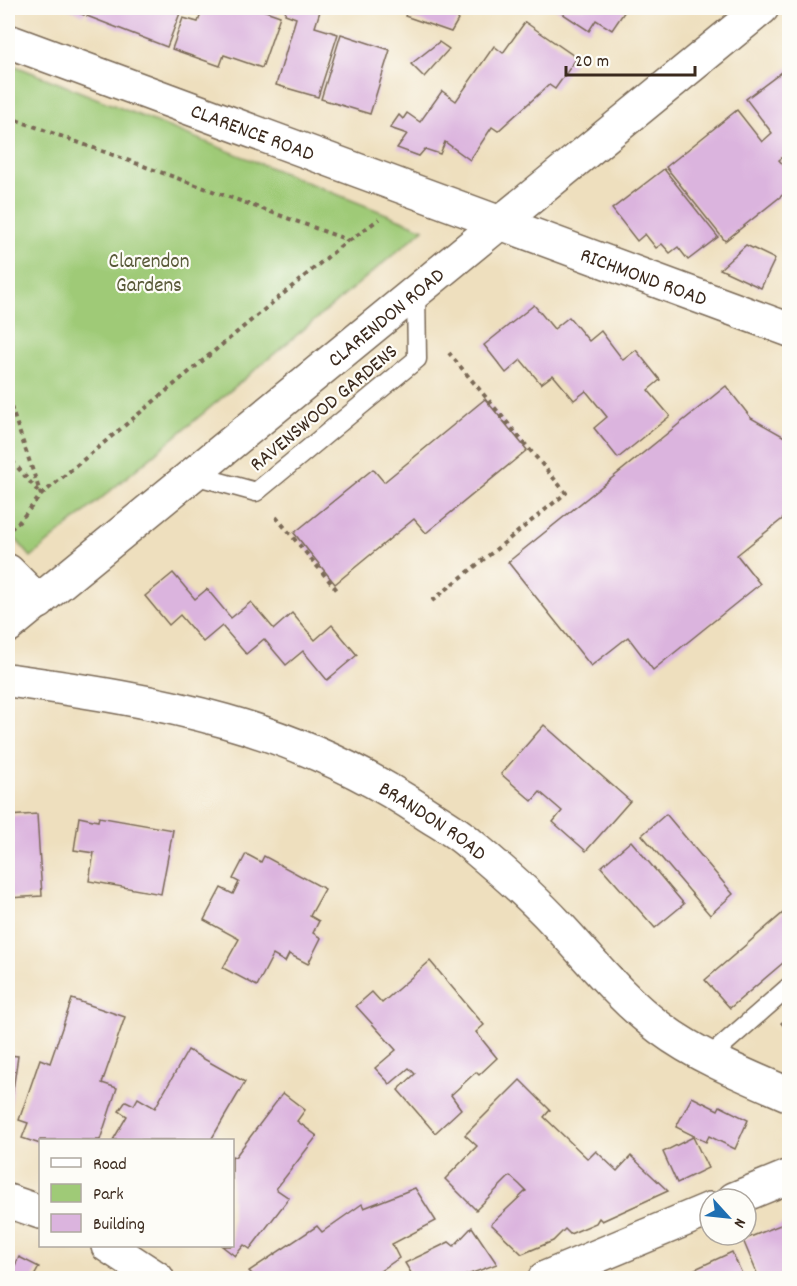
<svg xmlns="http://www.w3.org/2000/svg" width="797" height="1286" font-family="Dekko,sans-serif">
	<rect width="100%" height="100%" fill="#fdfcf7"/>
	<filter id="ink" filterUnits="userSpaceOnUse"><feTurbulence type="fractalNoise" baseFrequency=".0167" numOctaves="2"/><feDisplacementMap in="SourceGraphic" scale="12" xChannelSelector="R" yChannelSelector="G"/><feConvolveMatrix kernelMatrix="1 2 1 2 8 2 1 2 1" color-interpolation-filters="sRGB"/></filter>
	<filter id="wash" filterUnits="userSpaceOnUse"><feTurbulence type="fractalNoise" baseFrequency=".008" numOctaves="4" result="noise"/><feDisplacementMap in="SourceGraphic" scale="24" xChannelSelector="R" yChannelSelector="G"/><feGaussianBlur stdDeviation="1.35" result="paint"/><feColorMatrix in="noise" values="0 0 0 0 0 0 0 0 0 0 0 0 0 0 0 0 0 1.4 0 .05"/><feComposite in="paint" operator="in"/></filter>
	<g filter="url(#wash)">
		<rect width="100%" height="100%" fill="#eedfbe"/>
		<path fill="#9fca77" stroke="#6d7a4a" stroke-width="1.5" d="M 8,63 L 424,229 L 31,557 L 8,530 Z"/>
		<g id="blocks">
			<g fill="#dbb4de">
				<path d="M 66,8 L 87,8 L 84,15 Z"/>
				<path d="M 90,8 L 182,8 L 167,47 L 87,16 Z"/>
				<path d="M 203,8 L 257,8 L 280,16 L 262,68 L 224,55 L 220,66 L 172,49 L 183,18 L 198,22 Z"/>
				<path d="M 286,8 L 321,8 L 315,27 L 338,34 L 318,97 L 276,85 L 296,18 L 285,14 Z"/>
				<path d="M 408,8 L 465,8 L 451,32 L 405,16 Z"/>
				<path d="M 554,8 L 627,8 L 612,30 L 596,20 L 589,31 Z"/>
				<path d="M 525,22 L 577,58 L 555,89 L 549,85 L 498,131 L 492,127 L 470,160 L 445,142 L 440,154 L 425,149 L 419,156 L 397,148 L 407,134 L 390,128 L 399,115 L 403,119 L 407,113 L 420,122 L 442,91 L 456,101 L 494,46 L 503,53 Z"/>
				<path d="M 341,34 L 390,50 L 370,114 L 321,99 Z"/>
				<path d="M 439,42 L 449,49 L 424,77 L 411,64 Z"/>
				<path d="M 790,66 L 790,155 L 788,153 L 779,160 L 790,173 L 790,189 L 725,241 L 666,167 L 737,110 L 762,142 L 772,133 L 746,99 Z"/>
				<path d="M 664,169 L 718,237 L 688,260 L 678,247 L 670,253 L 662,244 L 656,248 L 645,234 L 637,241 L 612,209 Z"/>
				<path d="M 746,245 L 775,259 L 761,288 L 720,269 Z"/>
				<path d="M 534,305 L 554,329 L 569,317 L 589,341 L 601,331 L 623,360 L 636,350 L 660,380 L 648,390 L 670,416 L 618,458 L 594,428 L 607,417 L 586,391 L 574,400 L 553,375 L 541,384 L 521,360 L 506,373 L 484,345 Z"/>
				<path d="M 726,386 L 751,418 L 790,440 L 790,513 L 737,555 L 760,584 L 653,670 L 628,637 L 591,666 L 508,562 Z"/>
				<path d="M 485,399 L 527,450 L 426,533 L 414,519 L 335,584 L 294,533 L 373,469 L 384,482 Z"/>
				<path d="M 173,573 L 195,599 L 207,589 L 231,618 L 251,602 L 274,629 L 292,613 L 315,640 L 332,625 L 357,655 L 327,680 L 303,651 L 286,665 L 264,639 L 246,654 L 222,626 L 203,642 L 180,615 L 169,625 L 145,596 Z"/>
				<path d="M 544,725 L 630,801 L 586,851 L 553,822 L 562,811 L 540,792 L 532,801 L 501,774 Z"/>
				<path d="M 37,814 L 42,896 L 8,898 L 8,816 Z"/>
				<path d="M 666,814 L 733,894 L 710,915 L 642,835 Z"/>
				<path d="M 79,817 L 98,821 L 99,817 L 173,830 L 161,894 L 89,881 L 94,853 L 74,850 Z"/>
				<path d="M 631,841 L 684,904 L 655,928 L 601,867 Z"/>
				<path d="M 246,854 L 261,862 L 264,856 L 325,889 L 310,916 L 319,921 L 313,933 L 321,938 L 308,964 L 289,954 L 285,962 L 273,955 L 257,986 L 223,968 L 239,939 L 204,920 L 221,888 L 233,894 L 239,882 L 233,879 Z"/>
				<path d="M 790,907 L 790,957 L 730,1008 L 705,980 Z"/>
				<path d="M 430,961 L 484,1025 L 476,1032 L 497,1058 L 479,1075 L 476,1072 L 451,1095 L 461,1109 L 435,1133 L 398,1090 L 415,1074 L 409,1068 L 390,1084 L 375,1068 L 396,1050 L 356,1006 L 372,992 L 382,1003 Z"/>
				<path d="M 72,999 L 125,1017 L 102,1083 L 117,1088 L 100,1140 L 40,1140 L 40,1144 L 22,1138 L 28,1123 L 19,1120 L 40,1059 L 50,1063 Z"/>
				<path d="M 790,1016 L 790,1033 L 781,1023 Z"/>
				<path d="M 188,1050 L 245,1082 L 211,1140 L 113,1140 L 127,1116 L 119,1111 L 126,1101 L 134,1105 L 138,1098 L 155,1108 Z"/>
				<path d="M 8,1055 L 18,1056 L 9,1117 L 8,1117 Z"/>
				<path d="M 520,1080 L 550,1110 L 544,1117 L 588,1159 L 596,1151 L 617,1171 L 631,1156 L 668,1191 L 602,1221 L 599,1218 L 596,1223 L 570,1234 L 565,1229 L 553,1241 L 522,1254 L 491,1224 L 526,1191 L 519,1184 L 510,1176 L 476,1210 L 445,1179 L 477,1146 L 465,1135 Z"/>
				<path d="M 283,1093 L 305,1110 L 297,1121 L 317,1136 L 276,1189 L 289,1198 L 250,1249 L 244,1245 L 235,1256 L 222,1246 L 232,1246 L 232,1156 L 235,1157 Z"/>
				<path d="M 692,1097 L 718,1110 L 720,1106 L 748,1120 L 735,1149 L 709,1136 L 706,1142 L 676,1127 Z"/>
				<path d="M 693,1137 L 708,1168 L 677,1183 L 663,1152 Z"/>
				<path d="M 415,1188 L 436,1221 L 392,1244 L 399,1258 L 370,1278 L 256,1278 L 249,1271 L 317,1226 L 322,1232 L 362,1204 L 364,1208 Z"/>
				<path d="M 790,1221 L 790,1278 L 759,1278 L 743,1240 Z"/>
				<path d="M 472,1227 L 497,1264 L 459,1278 L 414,1278 L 405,1263 L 449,1242 L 454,1246 Z"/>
				<path d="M 732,1252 L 744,1278 L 674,1278 L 691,1271 Z"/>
				<path d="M 19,1257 L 39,1267 L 33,1278 L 9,1278 Z"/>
			</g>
		</g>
	</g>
	<g filter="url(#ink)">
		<use href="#blocks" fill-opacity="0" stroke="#7a6956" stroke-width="1.5"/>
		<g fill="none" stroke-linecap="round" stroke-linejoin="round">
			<defs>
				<g id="service">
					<path d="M 194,475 L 256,492 L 417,359 L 416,291"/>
					<path d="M 709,1057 L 790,986"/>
				</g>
				<g id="minor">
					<path id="s1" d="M 8,41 L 790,330"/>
					<path d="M 8,571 L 39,602"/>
					<path id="s2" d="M 8,680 C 161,701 294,724 425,813 C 440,823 457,832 470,844 C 500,869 531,896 557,924 C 591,960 620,998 660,1028 C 697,1056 746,1076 790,1095"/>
					<path d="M 734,1199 L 790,1176"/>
					<path d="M 8,1201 L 40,1212"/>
					<path d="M 108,1246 L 157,1278"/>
					<path d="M 545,1278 L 710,1209"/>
				</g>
				<g id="tertiary">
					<path id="s3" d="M 8,626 L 762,8"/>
				</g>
			</defs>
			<use href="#service" stroke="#7a6956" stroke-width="21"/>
			<use href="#minor" stroke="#7a6956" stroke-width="36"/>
			<use href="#tertiary" stroke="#7a6956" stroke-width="36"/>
			<g stroke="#7a6956" stroke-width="4" stroke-dasharray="4.5 4.5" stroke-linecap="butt">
				<path d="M 8,117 L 348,240 L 41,495 L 8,456"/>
				<path d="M 349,241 L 379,219"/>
				<path d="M 8,398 L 41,495 L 19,522 L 8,531"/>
				<path d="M 276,517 L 337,590"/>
				<path d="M 432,601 L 566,493 L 449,353"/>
			</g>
			<use href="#service" stroke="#fff" stroke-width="18"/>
			<use href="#minor" stroke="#fff" stroke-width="33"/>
			<use href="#tertiary" stroke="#fff" stroke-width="33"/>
		</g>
	</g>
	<g text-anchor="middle" stroke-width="4.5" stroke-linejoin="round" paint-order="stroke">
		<g font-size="21" fill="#3b2a1e" stroke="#fdfcf7">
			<text dy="7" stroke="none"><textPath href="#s1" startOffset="261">CLARENCE ROAD</textPath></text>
			<text dy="7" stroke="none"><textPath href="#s1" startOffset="678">RICHMOND ROAD</textPath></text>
			<text dy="7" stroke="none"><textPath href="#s3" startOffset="488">CLARENDON ROAD</textPath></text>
			<text transform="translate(323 407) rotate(-40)" y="7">RAVENSWOOD GARDENS</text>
			<text dy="7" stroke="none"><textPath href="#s2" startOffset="453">BRANDON ROAD</textPath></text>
		</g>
		<g font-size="21" fill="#595a39" stroke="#fdfcf7">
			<text x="149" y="267">Clarendon<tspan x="149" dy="24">Gardens</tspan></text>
		</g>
	</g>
	<rect width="797" height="1286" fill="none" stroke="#fdfcf7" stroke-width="30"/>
	<rect x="39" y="1139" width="195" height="108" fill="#fdfcf7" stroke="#afa8a0" stroke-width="1.5"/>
	<rect x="51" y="1158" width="30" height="9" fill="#ffffff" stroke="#afa8a0" stroke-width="1.5"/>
	<text x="93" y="1169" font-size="18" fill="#3b2a1e">Road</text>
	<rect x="51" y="1184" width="30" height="18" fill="#9fca77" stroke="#afa8a0" stroke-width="1.5"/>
	<text x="93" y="1199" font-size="18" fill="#3b2a1e">Park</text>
	<rect x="51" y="1214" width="30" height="18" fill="#dbb4de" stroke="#afa8a0" stroke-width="1.5"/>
	<text x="93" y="1229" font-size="18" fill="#3b2a1e">Building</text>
	<g transform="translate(728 1217) rotate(117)"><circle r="28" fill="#fdfcf7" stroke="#afa8a0" stroke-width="1.5"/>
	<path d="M0-4.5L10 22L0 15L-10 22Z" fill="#1f6fb2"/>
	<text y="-9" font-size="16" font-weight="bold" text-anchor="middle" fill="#3b2a1e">N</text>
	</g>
	<path d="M566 66v9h129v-9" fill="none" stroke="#3b2a1e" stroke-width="3"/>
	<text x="575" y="66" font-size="18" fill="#3b2a1e" stroke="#fdfcf7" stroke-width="4.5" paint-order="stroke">20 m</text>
</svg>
